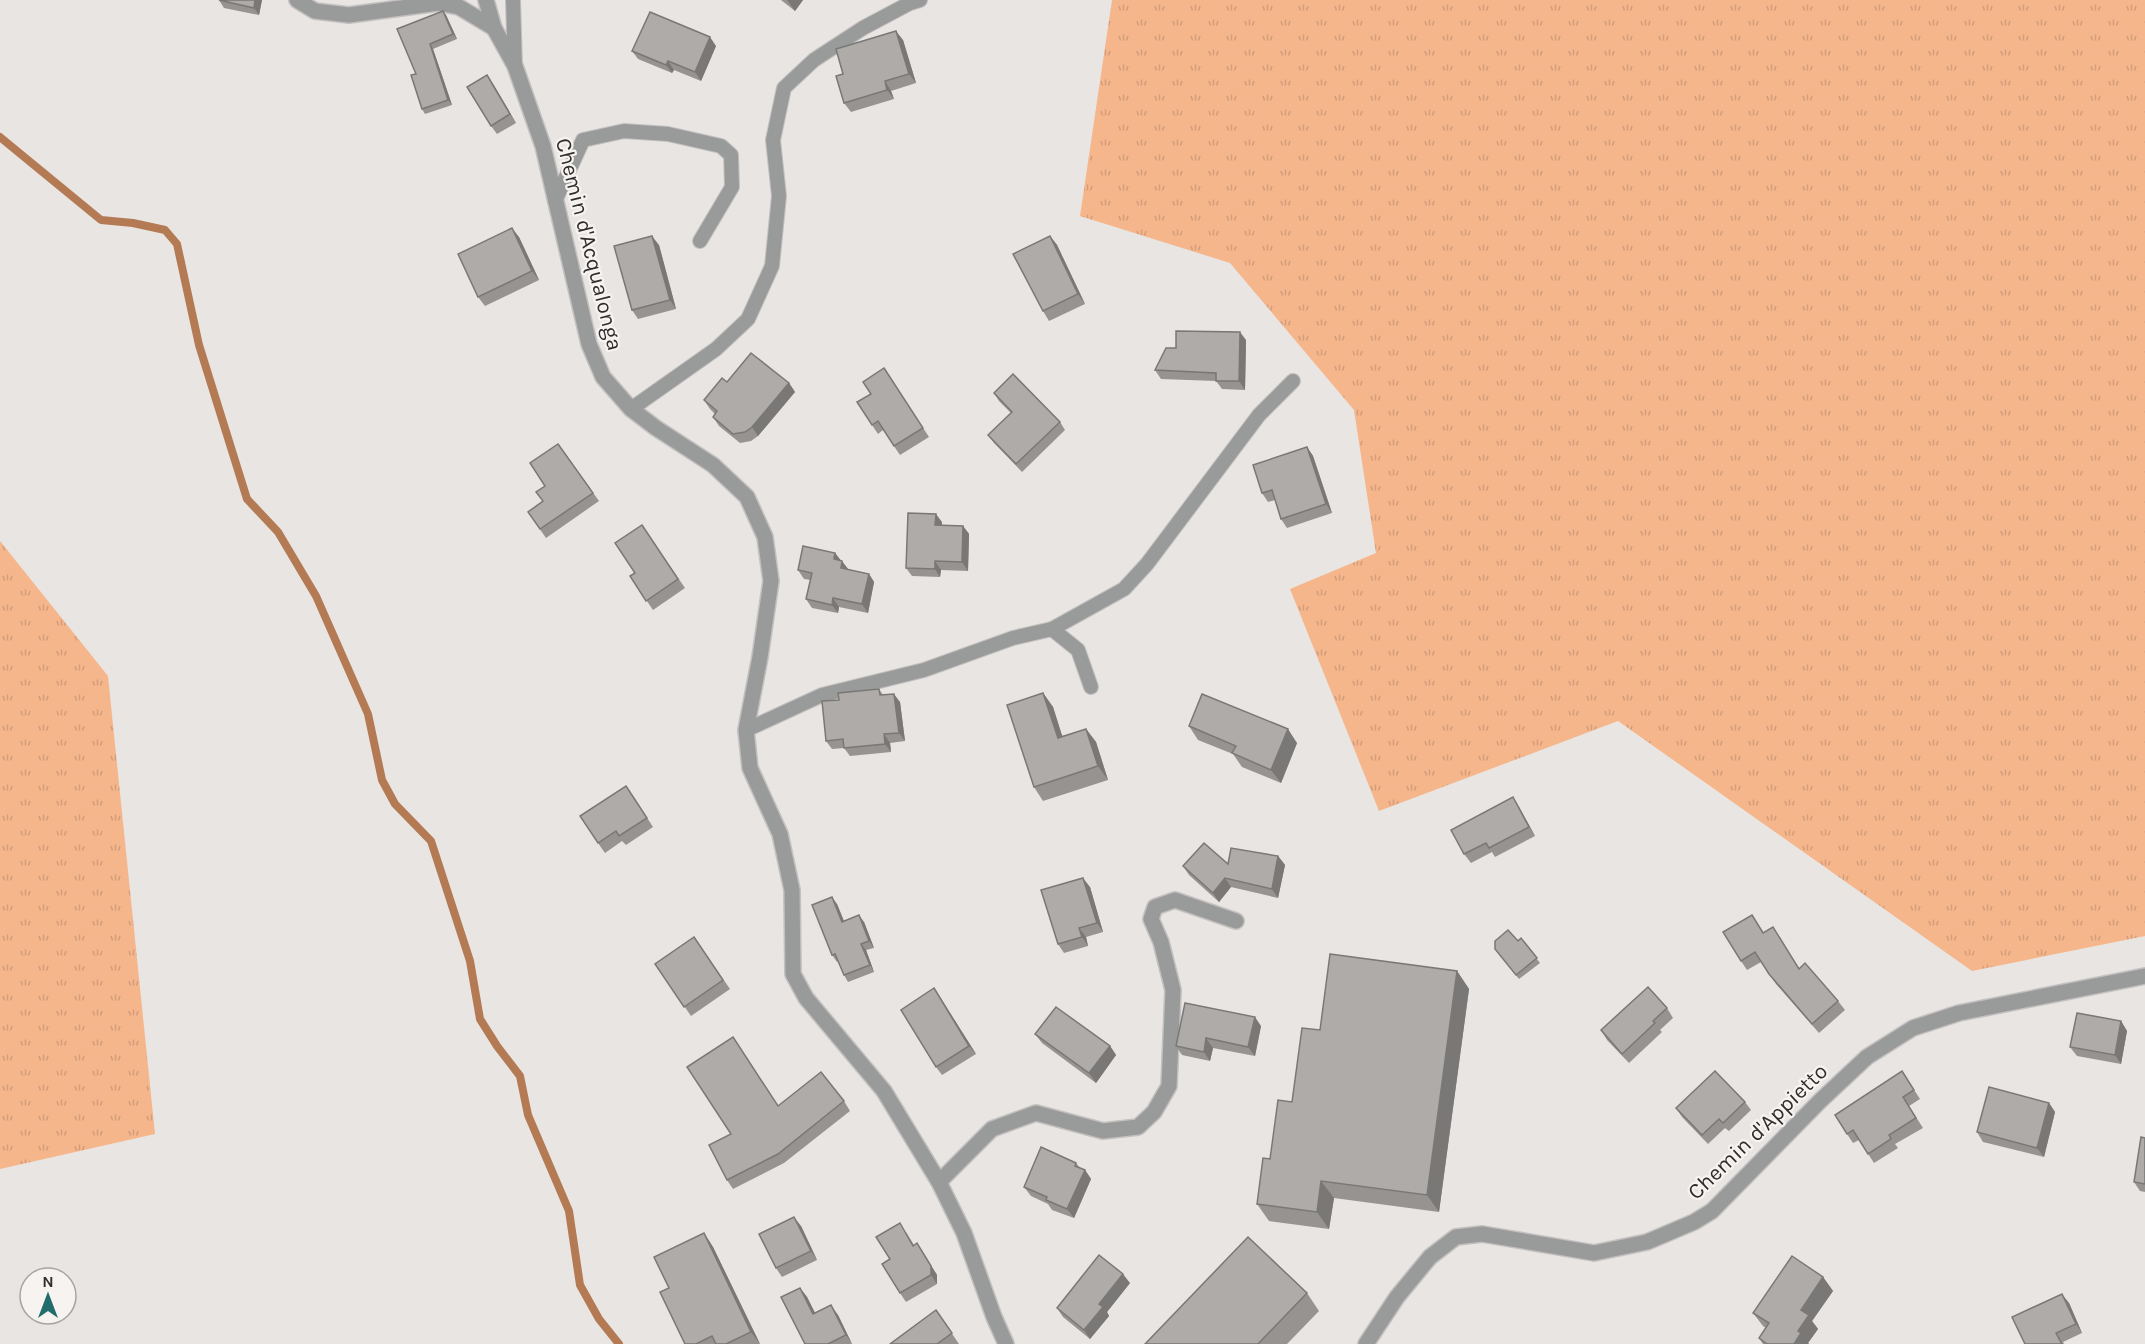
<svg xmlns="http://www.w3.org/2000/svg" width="2145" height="1344" font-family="Karla,sans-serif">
	<defs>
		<pattern id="grass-tufts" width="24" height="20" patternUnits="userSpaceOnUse" patternTransform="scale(1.5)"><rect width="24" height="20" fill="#f6b68c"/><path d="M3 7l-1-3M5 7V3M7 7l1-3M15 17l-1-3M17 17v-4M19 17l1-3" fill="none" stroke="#d39d79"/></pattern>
	</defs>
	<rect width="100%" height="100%" fill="#e9e5e3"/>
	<g fill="url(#grass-tufts)">
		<path d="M 1112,0 L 2145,0 L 2145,936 L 1972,971 L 1618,721 L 1379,811 L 1290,589 L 1376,553 L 1354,410 L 1230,263 L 1080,216 Z"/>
		<path d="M 0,541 L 108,676 L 155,1134 L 0,1169 Z"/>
	</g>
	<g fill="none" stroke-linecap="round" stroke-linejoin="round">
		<path stroke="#b37a53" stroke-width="8" d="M 0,137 L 101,220 L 133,223 L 165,230 L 177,244 L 199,345 L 247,499 L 278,532 L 316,596 L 368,714 L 382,780 L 395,804 L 431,841 L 470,961 L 480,1019 L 497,1046 L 520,1076 L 528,1115 L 569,1211 L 580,1285 L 599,1319 L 619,1344"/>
		<defs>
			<g id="service">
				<path d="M 513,0 L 515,66"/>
				<path d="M 555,201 L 583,140 L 624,131 L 668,134 L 721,146 L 731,155 L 732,187 L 700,241"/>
				<path d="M 631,409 L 716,349 L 748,319 L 772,266 L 779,196 L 773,140 L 784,88 L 814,60 L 863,28 L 910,3 L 920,0"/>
				<path d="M 1052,629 L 1078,650 L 1091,687"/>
				<path d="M 746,730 L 822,695 L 924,670 L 1013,638 L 1052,629 L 1124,589 L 1147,564 L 1259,415 L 1293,381"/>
			</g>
			<g id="minor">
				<path d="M 297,0 L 315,11 L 349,15 L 438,3 L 459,7 L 494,28"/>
				<path d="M 486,0 L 494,28 L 515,66 L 543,146 L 589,344 L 603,377 L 631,409 L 656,428 L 713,465 L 747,497 L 765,537 L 771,581 L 760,657 L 746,730 L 750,768 L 780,834 L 792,890 L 793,974 L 806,998 L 884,1091 L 939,1182 L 964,1233 L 994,1317 L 1006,1344"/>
				<path d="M 939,1182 L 992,1129 L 1036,1113 L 1103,1131 L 1138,1127 L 1154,1112 L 1169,1086 L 1173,990 L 1161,942 L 1151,919 L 1155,907 L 1175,900 L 1236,921"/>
				<path d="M 1366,1344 L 1397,1297 L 1430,1257 L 1456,1237 L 1482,1234 L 1594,1253 L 1647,1242 L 1694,1222 L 1712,1211 L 1820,1101 L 1867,1057 L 1913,1028 L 1959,1013 L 2145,976"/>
			</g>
		</defs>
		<use href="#service" stroke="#c4c0bf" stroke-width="16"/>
		<use href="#minor" stroke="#c4c0bf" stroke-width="18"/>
		<use href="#service" stroke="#999b9b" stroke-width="14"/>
		<use href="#minor" stroke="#999b9b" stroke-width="15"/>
	</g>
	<g fill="#969391">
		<path d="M 219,0 L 262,0 L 259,15 L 224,8 Z"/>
		<path d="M 781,0 L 803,0 L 795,11 Z"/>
		<path d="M 446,15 L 457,39 L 433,49 L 452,105 L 425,114 L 422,109 L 416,74 L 397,29 Z"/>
		<path d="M 903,40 L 916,83 L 891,91 L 894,99 L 851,112 L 844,103 L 843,74 Z"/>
		<path d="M 716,46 L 701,81 L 674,70 L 672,73 L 638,59 L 632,51 Z"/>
		<path d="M 493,84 L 516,123 L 497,134 L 491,126 Z"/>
		<path d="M 1050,236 L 1057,245 L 1085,304 L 1049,321 L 1043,311 Z"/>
		<path d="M 519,237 L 539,280 L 485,306 L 478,297 Z"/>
		<path d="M 659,245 L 676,309 L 638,319 L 632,310 Z"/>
		<path d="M 1246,340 L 1245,390 L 1222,389 L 1216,381 L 1161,379 L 1155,370 L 1176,348 Z"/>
		<path d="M 884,368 L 929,437 L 900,455 L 883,430 L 878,434 L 872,425 L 871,394 Z"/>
		<path d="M 727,382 L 789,383 L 795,392 L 758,436 L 751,441 L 740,443 L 719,426 L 713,417 L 715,414 L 710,409 L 704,400 Z"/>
		<path d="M 994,393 L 1060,422 L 1065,430 L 1022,472 L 994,443 L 988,435 L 1011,413 L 999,401 Z"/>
		<path d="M 558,444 L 599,501 L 546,538 L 528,512 L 543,501 L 545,486 Z"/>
		<path d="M 1307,447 L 1313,456 L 1332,513 L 1287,528 L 1281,519 L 1275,500 L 1268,502 L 1262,493 Z"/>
		<path d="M 942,522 L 942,525 L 963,526 L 969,534 L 968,571 L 941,570 L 940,577 L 912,576 L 906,568 Z"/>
		<path d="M 642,525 L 685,588 L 653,610 L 630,576 L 635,573 Z"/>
		<path d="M 835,553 L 848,569 L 869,574 L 874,582 L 868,613 L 839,607 L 838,613 L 812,608 L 806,599 L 811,580 L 804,579 L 798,570 Z"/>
		<path d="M 879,689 L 883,695 L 900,702 L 905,741 L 890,743 L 891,752 L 850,756 L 844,748 L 832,749 L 826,741 L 839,700 Z"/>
		<path d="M 1043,693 L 1053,707 L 1062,736 L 1086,729 L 1096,742 L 1108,780 L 1043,801 L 1034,787 Z"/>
		<path d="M 1189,726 L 1297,743 L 1281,783 L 1242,767 L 1233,754 L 1198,740 Z"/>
		<path d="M 633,796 L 653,827 L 626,845 L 622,841 L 605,853 L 598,843 Z"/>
		<path d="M 1513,797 L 1519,807 L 1535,836 L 1495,857 L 1492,852 L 1471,863 L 1464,854 Z"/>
		<path d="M 1278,856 L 1285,865 L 1278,898 L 1231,887 L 1219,902 L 1189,875 L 1183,866 L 1228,864 Z"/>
		<path d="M 1090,887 L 1103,932 L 1086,937 L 1088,946 L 1064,953 L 1058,944 Z"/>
		<path d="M 837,904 L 844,921 L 864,922 L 874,948 L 866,950 L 874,972 L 848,982 L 844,975 L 838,961 L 837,962 L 832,955 Z"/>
		<path d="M 1752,915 L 1764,933 L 1780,937 L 1799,969 L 1838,1001 L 1845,1010 L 1819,1033 L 1776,984 L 1761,962 L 1747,970 L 1741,961 Z"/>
		<path d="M 694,937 L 730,989 L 691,1016 L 655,964 Z"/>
		<path d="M 1521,938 L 1540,963 L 1519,979 L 1499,954 Z"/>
		<path d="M 1457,971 L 1469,989 L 1439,1212 L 1334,1198 L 1329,1229 L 1269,1221 L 1257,1204 L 1270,1159 L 1320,1030 Z"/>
		<path d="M 940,997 L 976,1054 L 942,1075 L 936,1067 Z"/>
		<path d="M 1185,1003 L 1261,1026 L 1255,1056 L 1213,1048 L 1210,1061 L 1182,1055 L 1176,1046 Z"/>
		<path d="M 1667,1008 L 1673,1018 L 1660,1030 L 1662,1032 L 1629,1063 L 1607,1040 L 1601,1030 Z"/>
		<path d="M 2121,1021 L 2127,1031 L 2121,1064 L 2077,1056 L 2070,1047 Z"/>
		<path d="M 1035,1034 L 1110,1046 L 1116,1055 L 1096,1083 L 1042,1043 Z"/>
		<path d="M 1902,1071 L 1920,1099 L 1909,1106 L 1923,1128 L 1895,1144 L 1898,1148 L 1874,1163 L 1859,1140 L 1853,1143 L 1847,1134 Z"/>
		<path d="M 844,1101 L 850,1111 L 784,1163 L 733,1189 L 727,1180 L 731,1134 L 778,1106 Z"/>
		<path d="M 1745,1102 L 1751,1110 L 1729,1131 L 1725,1128 L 1708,1144 L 1682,1117 L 1676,1108 Z"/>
		<path d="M 2049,1103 L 2055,1112 L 2044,1157 L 1983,1142 L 1977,1132 Z"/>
		<path d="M 2145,1138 L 2145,1192 L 2140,1191 L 2134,1182 Z"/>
		<path d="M 1076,1163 L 1080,1168 L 1085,1170 L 1091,1179 L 1074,1218 L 1052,1210 L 1048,1204 L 1031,1196 L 1024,1187 Z"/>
		<path d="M 801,1226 L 817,1260 L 782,1277 L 776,1268 Z"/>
		<path d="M 906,1232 L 914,1245 L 917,1243 L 937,1275 L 937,1284 L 906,1302 L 900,1293 L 890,1259 Z"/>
		<path d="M 704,1233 L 713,1247 L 760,1344 L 685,1344 Z"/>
		<path d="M 1823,1277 L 1833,1291 L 1812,1321 L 1818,1329 L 1808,1343 L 1809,1344 L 1763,1344 L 1759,1338 L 1766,1328 L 1763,1326 L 1753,1313 Z"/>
		<path d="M 1130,1283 L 1107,1312 L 1109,1316 L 1090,1339 L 1063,1317 L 1057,1308 Z"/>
		<path d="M 800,1288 L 807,1297 L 815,1313 L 838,1315 L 852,1344 L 805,1344 Z"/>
		<path d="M 1307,1293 L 1319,1311 L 1287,1344 L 1145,1344 Z"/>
		<path d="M 2069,1303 L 2082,1333 L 2063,1342 L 2064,1344 L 2025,1344 Z"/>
		<path d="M 936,1310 L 959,1344 L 890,1344 Z"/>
	</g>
	<g fill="#7a7876">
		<path d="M 255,0 L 262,0 L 259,15 L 254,8 Z"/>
		<path d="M 787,0 L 803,0 L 795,11 Z"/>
		<path d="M 443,11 L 446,15 L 457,39 L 453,34 Z"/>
		<path d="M 896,31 L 903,40 L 916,83 L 909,74 Z"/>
		<path d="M 710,37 L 716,46 L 701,81 L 695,72 Z"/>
		<path d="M 430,44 L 433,49 L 452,105 L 448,100 Z"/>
		<path d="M 668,61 L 674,70 L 672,73 L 666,65 Z"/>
		<path d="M 487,75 L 493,84 L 516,123 L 510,114 Z"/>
		<path d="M 885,81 L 891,91 L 894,99 L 887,90 Z"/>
		<path d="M 512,228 L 519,237 L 539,280 L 532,271 Z"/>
		<path d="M 652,236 L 659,245 L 676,309 L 670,300 Z"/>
		<path d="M 1050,236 L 1057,245 L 1085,304 L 1078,294 Z"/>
		<path d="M 1240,332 L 1246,340 L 1245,390 L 1239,381 Z"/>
		<path d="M 789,383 L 795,392 L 758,436 L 752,427 Z"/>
		<path d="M 1307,447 L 1313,456 L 1332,513 L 1326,504 Z"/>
		<path d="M 936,514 L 942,522 L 941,533 L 935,525 Z"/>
		<path d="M 963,526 L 969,534 L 968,571 L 962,562 Z"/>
		<path d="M 835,553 L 841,561 L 834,559 Z"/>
		<path d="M 842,561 L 848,569 L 841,568 Z"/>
		<path d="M 935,561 L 941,570 L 940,577 L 935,569 Z"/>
		<path d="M 869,574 L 874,582 L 868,613 L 862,604 Z"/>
		<path d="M 833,598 L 839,607 L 838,613 L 832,605 Z"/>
		<path d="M 1043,693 L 1053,707 L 1067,751 L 1058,738 Z"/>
		<path d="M 894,694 L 900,702 L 905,741 L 899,733 Z"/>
		<path d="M 1086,729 L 1096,742 L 1108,780 L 1098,766 Z"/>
		<path d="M 1288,729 L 1297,743 L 1281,783 L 1271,770 Z"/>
		<path d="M 884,734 L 890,743 L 891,752 L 885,744 Z"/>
		<path d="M 1513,797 L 1519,807 L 1535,836 L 1529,827 Z"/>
		<path d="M 1278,856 L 1285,865 L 1278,898 L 1272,889 Z"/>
		<path d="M 1083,878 L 1090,887 L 1103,932 L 1097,923 Z"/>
		<path d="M 1225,878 L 1231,887 L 1219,902 L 1213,893 Z"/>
		<path d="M 832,897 L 837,904 L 847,929 L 842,922 Z"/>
		<path d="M 859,915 L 864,922 L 874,948 L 869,941 Z"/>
		<path d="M 1079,928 L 1086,937 L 1088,946 L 1082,937 Z"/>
		<path d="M 861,944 L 866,950 L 874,972 L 870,965 Z"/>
		<path d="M 1457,971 L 1469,989 L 1439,1212 L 1427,1195 Z"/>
		<path d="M 934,988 L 940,997 L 976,1054 L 969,1046 Z"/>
		<path d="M 1255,1017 L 1261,1026 L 1255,1056 L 1248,1047 Z"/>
		<path d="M 2121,1021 L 2127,1031 L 2121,1064 L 2115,1055 Z"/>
		<path d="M 1206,1038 L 1213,1048 L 1210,1061 L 1204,1052 Z"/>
		<path d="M 1110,1046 L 1116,1055 L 1096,1083 L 1089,1073 Z"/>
		<path d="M 2049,1103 L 2055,1112 L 2044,1157 L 2037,1148 Z"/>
		<path d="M 1085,1170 L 1091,1179 L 1074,1218 L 1067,1209 Z"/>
		<path d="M 1321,1181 L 1334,1198 L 1329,1229 L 1317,1212 Z"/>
		<path d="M 794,1217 L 801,1226 L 817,1260 L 811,1251 Z"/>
		<path d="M 704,1233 L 713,1247 L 760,1344 L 751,1332 Z"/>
		<path d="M 917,1243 L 937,1275 L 937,1284 L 931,1275 Z"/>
		<path d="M 1123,1274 L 1130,1283 L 1107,1312 L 1109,1316 L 1090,1339 L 1084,1330 L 1099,1304 Z"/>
		<path d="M 1823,1277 L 1833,1291 L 1812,1321 L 1818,1329 L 1808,1343 L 1809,1344 L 1794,1344 L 1801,1310 Z"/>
		<path d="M 800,1288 L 807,1297 L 820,1323 L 813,1314 Z"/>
		<path d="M 2062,1294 L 2069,1303 L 2082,1333 L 2076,1324 Z"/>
		<path d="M 831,1305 L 838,1315 L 852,1344 L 846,1335 Z"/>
	</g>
	<g fill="#aeaba9" stroke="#7a7876" stroke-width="1.5">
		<path d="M 219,0 L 255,0 L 254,8 Z"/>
		<path d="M 443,11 L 453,34 L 430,44 L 448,100 L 422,109 L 411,75 L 416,74 L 397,29 Z"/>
		<path d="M 650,12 L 710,37 L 695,72 L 668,61 L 666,65 L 632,51 Z"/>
		<path d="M 896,31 L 909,74 L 885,81 L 887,90 L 844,103 L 836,76 L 843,74 L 836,49 Z"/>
		<path d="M 487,75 L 510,114 L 491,126 L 467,87 Z"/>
		<path d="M 512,228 L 532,271 L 478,297 L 458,254 Z"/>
		<path d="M 652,236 L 670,300 L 632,310 L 614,246 Z"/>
		<path d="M 1050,236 L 1078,294 L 1043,311 L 1013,254 Z"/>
		<path d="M 1176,331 L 1240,332 L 1239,381 L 1216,381 L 1216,373 L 1155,370 L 1166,348 L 1176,348 Z"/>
		<path d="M 751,353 L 789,383 L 752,427 L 745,432 L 733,434 L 713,417 L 717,411 L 704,400 L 722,378 L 727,382 Z"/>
		<path d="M 884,368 L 923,428 L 894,446 L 878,421 L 872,425 L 857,402 L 871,394 L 863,382 Z"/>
		<path d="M 1013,374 L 1060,422 L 1016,464 L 988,435 L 1012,412 L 994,393 Z"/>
		<path d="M 558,444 L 593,493 L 540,529 L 528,512 L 543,501 L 536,492 L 545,486 L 530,463 Z"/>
		<path d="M 1307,447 L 1326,504 L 1281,519 L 1272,490 L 1262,493 L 1253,465 Z"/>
		<path d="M 908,513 L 936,514 L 935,525 L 963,526 L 962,562 L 935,561 L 935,569 L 906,568 Z"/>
		<path d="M 642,525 L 678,579 L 646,601 L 630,576 L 635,573 L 615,543 Z"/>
		<path d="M 803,546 L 835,553 L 834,559 L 842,561 L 841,568 L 869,574 L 862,604 L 833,598 L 832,605 L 806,599 L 812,573 L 798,570 Z"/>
		<path d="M 879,689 L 880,695 L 894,694 L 899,733 L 884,734 L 885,744 L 844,748 L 843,739 L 826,741 L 822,701 L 839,700 L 838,693 Z"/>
		<path d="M 1043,693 L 1058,738 L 1086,729 L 1098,766 L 1034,787 L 1007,705 Z"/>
		<path d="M 1202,694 L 1288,729 L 1271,770 L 1232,753 L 1236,746 L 1189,726 Z"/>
		<path d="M 626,786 L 647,818 L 619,836 L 616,831 L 598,843 L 580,816 Z"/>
		<path d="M 1513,797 L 1529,827 L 1489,848 L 1486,843 L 1464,854 L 1451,830 Z"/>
		<path d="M 1204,843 L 1228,864 L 1231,848 L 1278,856 L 1272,889 L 1225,878 L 1213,893 L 1183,866 Z"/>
		<path d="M 1083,878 L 1097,923 L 1079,928 L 1082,937 L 1058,944 L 1041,890 Z"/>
		<path d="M 832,897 L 842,922 L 859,915 L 869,941 L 861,944 L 870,965 L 844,975 L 835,954 L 832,955 L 812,905 Z"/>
		<path d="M 1752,915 L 1763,933 L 1773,927 L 1799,969 L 1805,963 L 1838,1001 L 1812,1024 L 1769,974 L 1755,952 L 1741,961 L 1723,932 Z"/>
		<path d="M 1508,930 L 1518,941 L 1521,938 L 1537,958 L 1516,975 L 1495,949 L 1495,941 Z"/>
		<path d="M 694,937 L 723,980 L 684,1007 L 655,964 Z"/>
		<path d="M 1330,954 L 1457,971 L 1427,1195 L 1321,1181 L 1317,1212 L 1257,1204 L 1263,1158 L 1270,1159 L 1278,1100 L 1292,1102 L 1302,1028 L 1320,1030 Z"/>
		<path d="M 1648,987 L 1667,1008 L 1653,1021 L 1655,1023 L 1622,1054 L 1601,1030 Z"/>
		<path d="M 934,988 L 969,1046 L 936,1067 L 901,1010 Z"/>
		<path d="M 1185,1003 L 1255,1017 L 1248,1047 L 1206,1038 L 1204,1052 L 1176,1046 Z"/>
		<path d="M 1056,1007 L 1110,1046 L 1089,1073 L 1035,1034 Z"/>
		<path d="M 2077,1013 L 2121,1021 L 2115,1055 L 2070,1047 Z"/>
		<path d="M 733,1037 L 778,1106 L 821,1072 L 844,1101 L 778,1154 L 727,1180 L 709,1145 L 731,1134 L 687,1067 Z"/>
		<path d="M 1715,1071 L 1745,1102 L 1723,1123 L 1719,1119 L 1702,1135 L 1676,1108 Z"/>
		<path d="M 1902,1071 L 1914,1090 L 1903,1097 L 1916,1118 L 1889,1135 L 1891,1139 L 1868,1154 L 1853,1130 L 1847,1134 L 1835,1115 Z"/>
		<path d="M 1989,1087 L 2049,1103 L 2037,1148 L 1977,1132 Z"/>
		<path d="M 2141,1137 L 2145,1138 L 2145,1184 L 2134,1182 Z"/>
		<path d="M 1041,1147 L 1076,1163 L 1075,1166 L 1085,1170 L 1067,1209 L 1046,1200 L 1047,1197 L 1024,1187 Z"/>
		<path d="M 794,1217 L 811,1251 L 776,1268 L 759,1234 Z"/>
		<path d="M 900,1223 L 913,1246 L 917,1243 L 931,1266 L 931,1275 L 900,1293 L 882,1264 L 890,1259 L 876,1237 Z"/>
		<path d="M 704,1233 L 751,1332 L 726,1344 L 716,1344 L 712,1336 L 696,1344 L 685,1344 L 660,1292 L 669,1288 L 654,1257 Z"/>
		<path d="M 1248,1237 L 1307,1293 L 1258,1344 L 1145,1344 Z"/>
		<path d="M 1099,1255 L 1123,1274 L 1099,1304 L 1103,1307 L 1084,1330 L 1057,1308 Z"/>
		<path d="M 1792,1256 L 1823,1277 L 1801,1310 L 1809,1315 L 1798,1331 L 1801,1333 L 1794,1344 L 1767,1344 L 1759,1338 L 1769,1323 L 1753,1313 Z"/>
		<path d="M 800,1288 L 813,1314 L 831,1305 L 846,1335 L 828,1344 L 805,1344 L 781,1297 Z"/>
		<path d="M 2062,1294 L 2076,1324 L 2056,1333 L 2062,1344 L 2025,1344 L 2012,1317 Z"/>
		<path d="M 936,1310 L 952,1333 L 937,1344 L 890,1344 Z"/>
	</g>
	<g text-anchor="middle" stroke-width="4.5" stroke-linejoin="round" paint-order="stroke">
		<g font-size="22" fill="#2f2e2d" stroke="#f6f3f1">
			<text transform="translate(590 244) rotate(76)" y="8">Chemin d'Acqualonga</text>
			<text transform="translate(1757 1131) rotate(-44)" y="8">Chemin d'Appietto</text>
		</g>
	</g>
	<g transform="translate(48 1296)"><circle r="28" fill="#f6f3f1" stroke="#a6a4a3" stroke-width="1.5"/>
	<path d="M0-4.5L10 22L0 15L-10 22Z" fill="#216d6d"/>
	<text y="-9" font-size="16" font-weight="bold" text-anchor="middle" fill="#2f2e2d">N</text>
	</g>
</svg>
